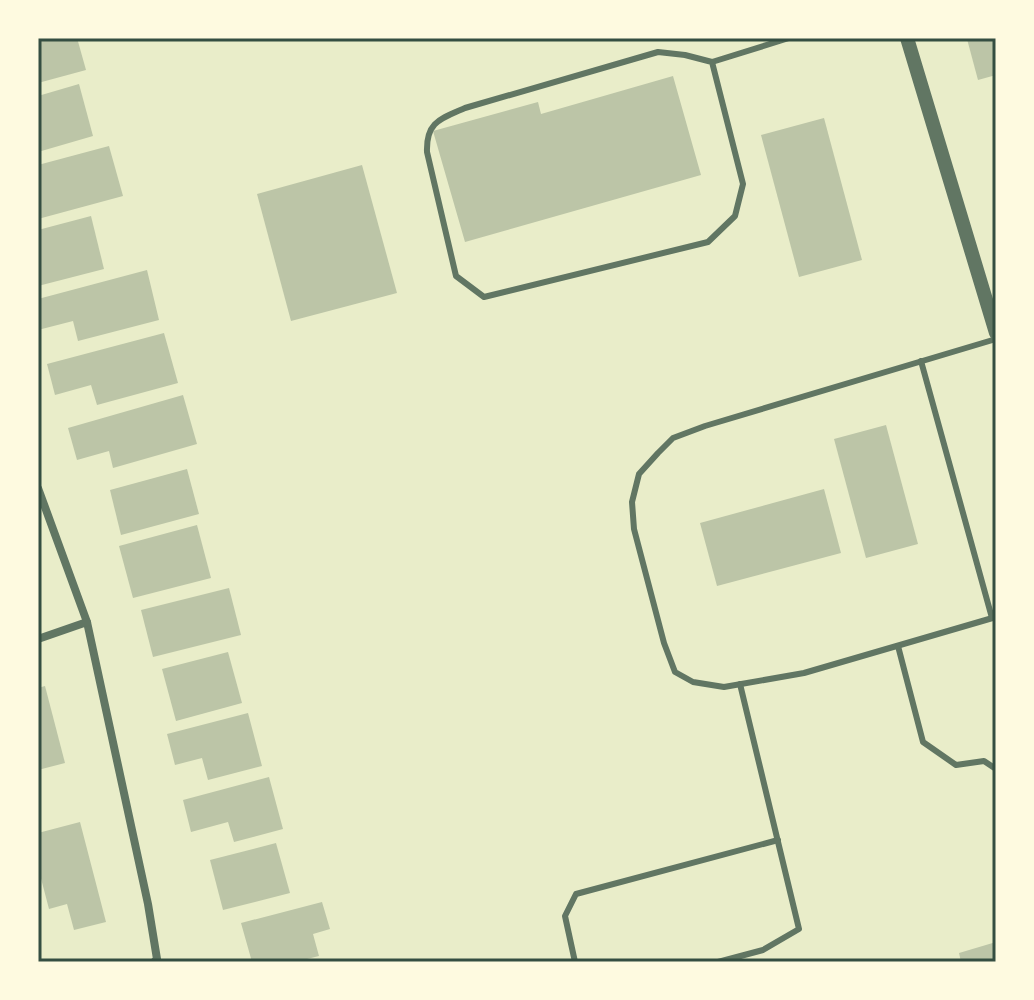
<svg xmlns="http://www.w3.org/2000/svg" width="1034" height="1000" font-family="'Golos Text',sans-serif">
	<rect width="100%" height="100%" fill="#e9edc9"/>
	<g fill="#bcc5a7">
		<path d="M 38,38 L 77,38 L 86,70 L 38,83 Z"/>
		<path d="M 996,38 L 996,75 L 978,80 L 967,39 Z"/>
		<path d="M 673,76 L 701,175 L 465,242 L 433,131 L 538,102 L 541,114 Z"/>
		<path d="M 79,84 L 93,136 L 38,152 L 38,96 Z"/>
		<path d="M 824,118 L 862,260 L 799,277 L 761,135 Z"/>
		<path d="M 109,146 L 123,196 L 38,219 L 38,165 Z"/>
		<path d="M 362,165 L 397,293 L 291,321 L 257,194 Z"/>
		<path d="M 91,216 L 104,269 L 38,286 L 38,230 Z"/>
		<path d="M 147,270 L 159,320 L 78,341 L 73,321 L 38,330 L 38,299 Z"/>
		<path d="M 164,333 L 178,383 L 97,405 L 91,385 L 55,395 L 47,364 Z"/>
		<path d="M 183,395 L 197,444 L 113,468 L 109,451 L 77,460 L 68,428 Z"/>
		<path d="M 886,425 L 918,544 L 866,558 L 834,439 Z"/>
		<path d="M 187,469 L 199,514 L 121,535 L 110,490 Z"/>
		<path d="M 824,489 L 841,553 L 717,586 L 700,523 Z"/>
		<path d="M 197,525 L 211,578 L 133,598 L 119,546 Z"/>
		<path d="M 229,588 L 241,635 L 153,657 L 141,610 Z"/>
		<path d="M 228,652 L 242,703 L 176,721 L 162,669 Z"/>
		<path d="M 45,686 L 65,763 L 38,770 L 38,688 Z"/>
		<path d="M 248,713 L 262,766 L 208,780 L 202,758 L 175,765 L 167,734 Z"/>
		<path d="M 269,777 L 283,829 L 234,842 L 228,822 L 191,832 L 183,800 Z"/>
		<path d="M 80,822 L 106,922 L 74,930 L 67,904 L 49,909 L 38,867 L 38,833 Z"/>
		<path d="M 276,843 L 290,893 L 223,910 L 210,860 Z"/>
		<path d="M 322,902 L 330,929 L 313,934 L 319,956 L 295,962 L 252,962 L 241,923 Z"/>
		<path d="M 996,942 L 996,962 L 961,962 L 959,953 Z"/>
	</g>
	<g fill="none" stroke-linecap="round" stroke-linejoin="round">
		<g stroke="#617663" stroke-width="6">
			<path d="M 712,62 L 743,184 L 735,216 L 708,242 L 484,297 L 456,276 L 427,152 C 426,122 440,119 465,108 L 658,52 L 685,55 L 712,62 L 789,38"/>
			<path d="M 996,339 L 705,426 L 673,438 L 658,453 L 639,474 L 632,502 L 634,529 L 664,643 L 675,672 L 693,682 L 724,687 L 804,673 L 996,617"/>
			<path d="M 921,361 L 992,618"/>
			<path d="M 898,646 L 923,742 L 956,765 L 984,761 L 996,769"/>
			<path d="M 575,962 L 565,916 L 576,894 L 778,840"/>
			<path d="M 718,962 L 763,950 L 799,929 L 740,684"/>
		</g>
		<g stroke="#617663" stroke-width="8">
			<path d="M 38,488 L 87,622 L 148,904 L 157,959 L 154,962"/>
			<path d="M 38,639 L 87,622"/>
		</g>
		<path stroke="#617663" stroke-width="14" d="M 907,38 L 996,333"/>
	</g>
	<rect width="1034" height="1000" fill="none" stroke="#fefae0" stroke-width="80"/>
	<rect x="40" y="40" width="954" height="920" fill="none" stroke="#344e41" stroke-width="3"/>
</svg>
